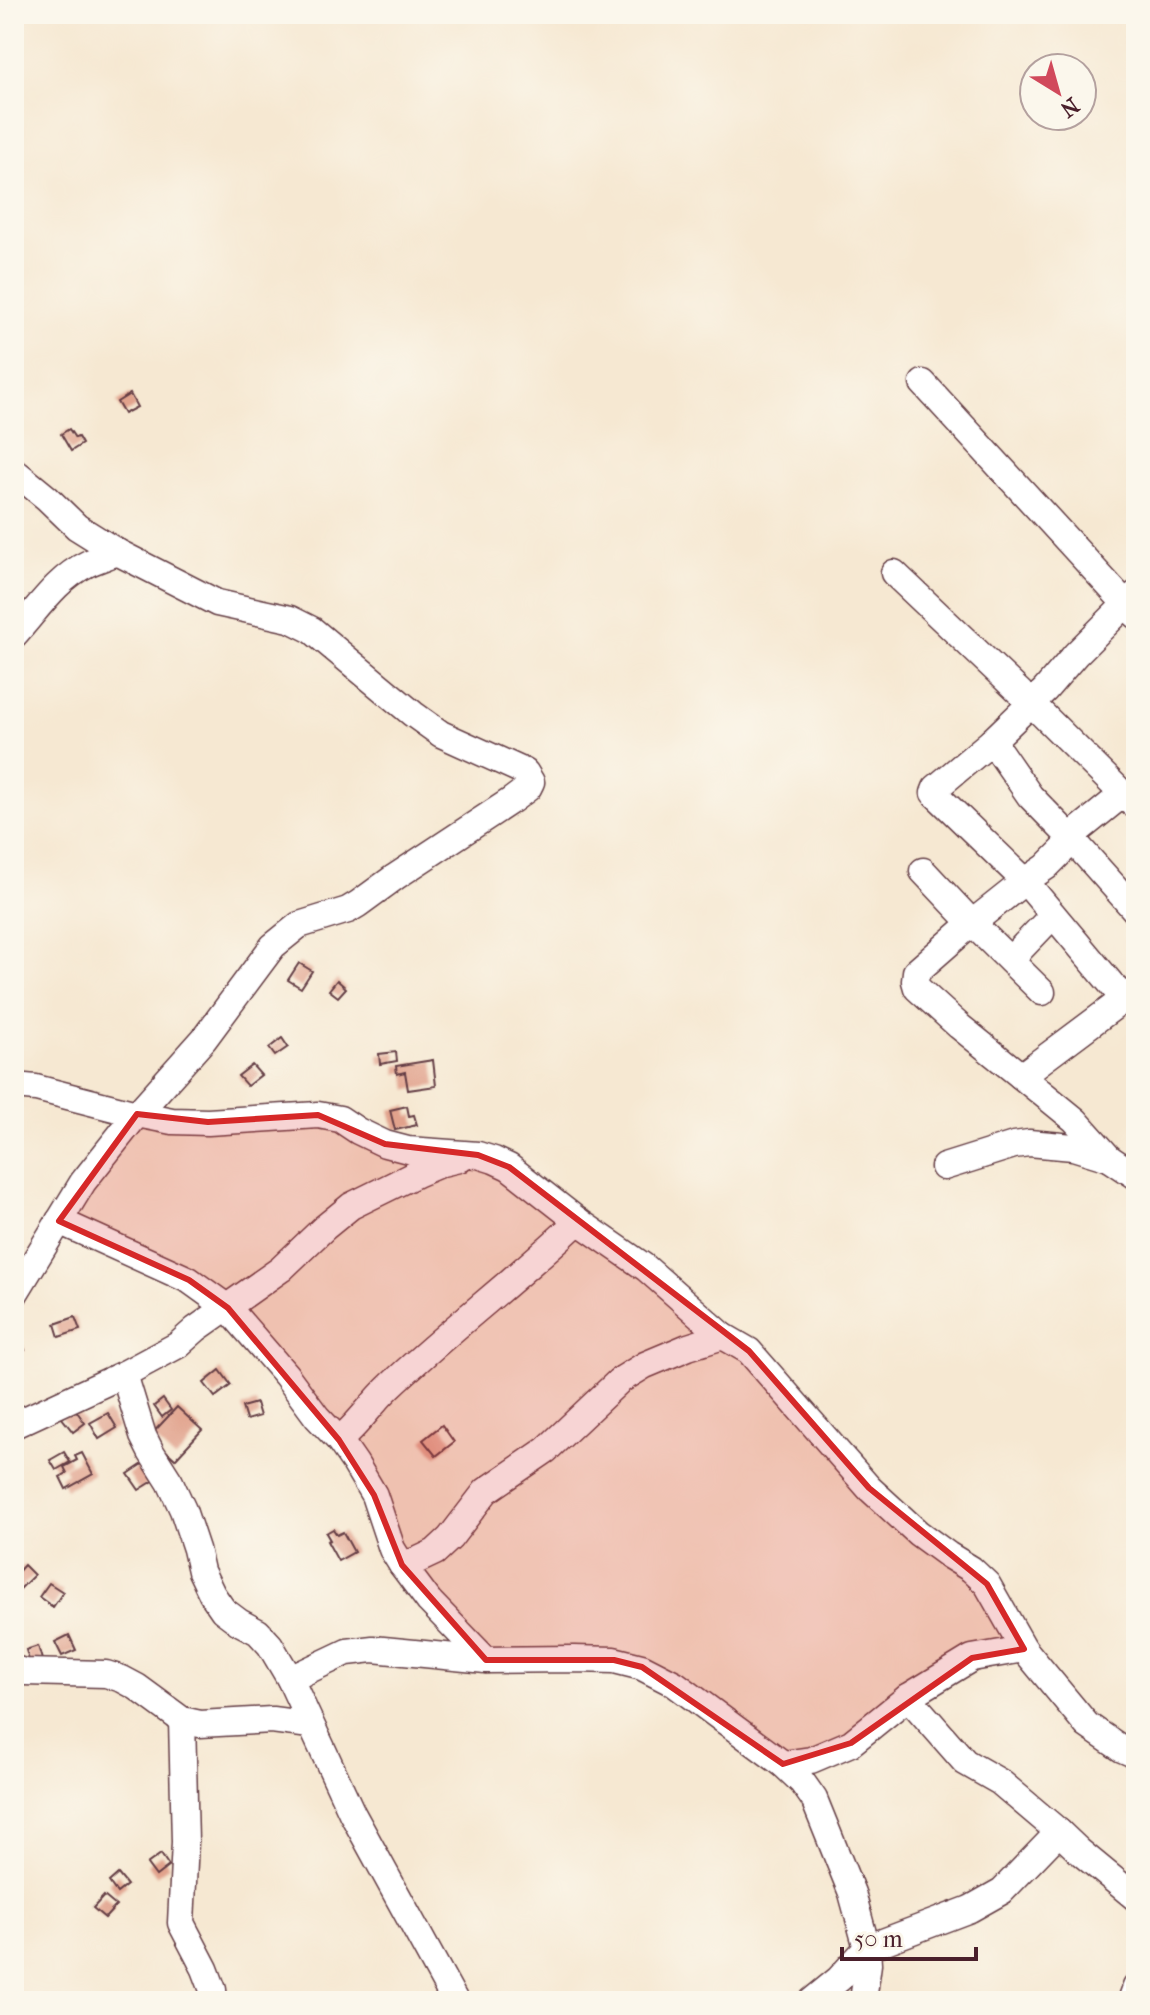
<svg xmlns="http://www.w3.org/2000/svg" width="1150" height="2015" font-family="'IM FELL French Canon',serif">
	<rect width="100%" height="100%" fill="#fbf7ec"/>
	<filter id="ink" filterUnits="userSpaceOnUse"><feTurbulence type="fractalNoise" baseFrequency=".0125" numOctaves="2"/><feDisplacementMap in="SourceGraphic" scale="16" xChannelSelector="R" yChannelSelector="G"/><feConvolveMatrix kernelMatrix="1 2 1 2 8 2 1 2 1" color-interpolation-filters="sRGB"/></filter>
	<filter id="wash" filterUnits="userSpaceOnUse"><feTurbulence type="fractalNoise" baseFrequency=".006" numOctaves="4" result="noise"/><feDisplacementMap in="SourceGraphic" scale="32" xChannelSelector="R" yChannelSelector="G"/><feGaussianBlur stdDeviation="1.8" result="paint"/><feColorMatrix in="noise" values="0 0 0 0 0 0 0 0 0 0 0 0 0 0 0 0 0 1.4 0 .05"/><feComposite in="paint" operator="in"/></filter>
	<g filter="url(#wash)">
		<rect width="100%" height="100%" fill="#f6e8d2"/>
		<g id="blocks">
			<g fill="#e1a28c">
				<path d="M 130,394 L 137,407 L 124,414 L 117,402 Z"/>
				<path d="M 69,429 L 75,438 L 78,437 L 82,444 L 71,451 L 61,434 Z"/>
				<path d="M 299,963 L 312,971 L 301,988 L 288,980 Z"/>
				<path d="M 337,980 L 346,988 L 338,997 L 329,990 Z"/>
				<path d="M 282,1038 L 288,1047 L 275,1056 L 269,1048 Z"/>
				<path d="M 396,1052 L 397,1061 L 380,1064 L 379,1054 Z"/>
				<path d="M 433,1060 L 436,1086 L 408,1090 L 405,1072 L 397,1074 L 396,1066 Z"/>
				<path d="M 252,1065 L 261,1075 L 247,1086 L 238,1076 Z"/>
				<path d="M 407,1106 L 409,1116 L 414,1115 L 417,1125 L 395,1130 L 390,1110 Z"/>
				<path d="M 75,1317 L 80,1330 L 59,1337 L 55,1324 Z"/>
				<path d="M 14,1328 L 25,1350 L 14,1356 Z"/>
				<path d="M 220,1370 L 231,1385 L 215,1397 L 204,1383 Z"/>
				<path d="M 163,1399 L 171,1410 L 162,1417 L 154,1406 Z"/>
				<path d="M 256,1403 L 260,1416 L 246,1420 L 242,1407 Z"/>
				<path d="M 177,1407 L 202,1430 L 175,1459 L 150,1436 Z"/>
				<path d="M 75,1409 L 85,1423 L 73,1432 L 62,1418 Z"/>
				<path d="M 108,1413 L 117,1428 L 99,1439 L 90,1423 Z"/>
				<path d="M 442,1425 L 454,1442 L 436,1456 L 423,1440 Z"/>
				<path d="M 64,1452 L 70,1462 L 56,1470 L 50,1460 Z"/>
				<path d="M 82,1453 L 93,1474 L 66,1489 L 60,1477 L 67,1473 L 64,1467 L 77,1460 L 75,1456 Z"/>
				<path d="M 146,1462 L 158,1478 L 139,1490 L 128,1474 Z"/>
				<path d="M 333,1529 L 337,1535 L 343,1532 L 354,1552 L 338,1561 L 327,1541 L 330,1540 L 326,1533 Z"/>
				<path d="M 24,1565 L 34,1575 L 19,1590 L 14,1585 L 14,1576 Z"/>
				<path d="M 49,1583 L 63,1592 L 53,1607 L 39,1597 Z"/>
				<path d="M 69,1635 L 76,1650 L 62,1656 L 55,1642 Z"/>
				<path d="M 38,1646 L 43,1663 L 31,1667 L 26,1650 Z"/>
				<path d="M 161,1854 L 169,1866 L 156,1876 L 147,1864 Z"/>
				<path d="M 118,1874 L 127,1885 L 117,1893 L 109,1882 Z"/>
				<path d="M 104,1896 L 116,1906 L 105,1918 L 93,1908 Z"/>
			</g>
		</g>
	</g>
	<g filter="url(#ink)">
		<use href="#blocks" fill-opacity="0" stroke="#643d44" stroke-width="2"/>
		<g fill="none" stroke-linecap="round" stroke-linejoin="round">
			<defs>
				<g id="minor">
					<path d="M 923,383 L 1136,615"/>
					<path d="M 14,471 L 47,498 L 77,527 L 117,552 L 217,603 L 290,619 L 312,630 L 413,714 L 441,734 L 525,772 L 531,782 L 528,788 L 512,800 L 395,877 L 358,904 L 348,910 L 299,925 L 273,946 L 204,1039 L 137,1114 L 83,1182 L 14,1295"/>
					<path d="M 894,573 L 1031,703 L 1133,804"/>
					<path d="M 14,635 C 37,610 56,579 87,564 C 97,559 108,556 117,552"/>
					<path d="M 992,741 L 1030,796 L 1070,837 L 1136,911"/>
					<path d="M 923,871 L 972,923 L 1042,992"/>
					<path d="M 1010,960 L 1053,915"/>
					<path d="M 1123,998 L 1025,881 L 934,793 L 936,788 L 992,741 L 1045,690 L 1076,654 L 1136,594"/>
					<path d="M 1021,1076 L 959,1026 L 917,988 L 915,981 L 916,972 L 972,923 L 1025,881 L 1046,867 L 1064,849 L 1070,837 L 1123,794"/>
					<path d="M 14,1086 L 36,1088 L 137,1114 L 172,1121 L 208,1122 L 318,1115 L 340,1119 L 358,1131 L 385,1144 L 408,1150 L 478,1155 L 494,1160 L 509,1167 L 578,1221 L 646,1268 L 723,1336 L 749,1351 L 869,1488 L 918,1533 L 948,1555 L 971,1569 L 987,1584 L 1024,1649 L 1087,1725 L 1122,1749 L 1136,1755"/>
					<path d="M 1109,1158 L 1075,1120 L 1021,1076 L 1136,990"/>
					<path d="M 944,1167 L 1014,1145 L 1029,1143 L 1073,1147 L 1109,1158 L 1136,1176"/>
					<path d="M 59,1221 L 189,1280 L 228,1308 L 286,1375 L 317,1417 L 339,1440 L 355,1463 L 374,1495 L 392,1549 L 402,1565 L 429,1601 L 486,1660"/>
					<path d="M 124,1374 L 178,1345 L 196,1329 L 281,1269 L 324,1228 L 351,1206 L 416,1174 L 442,1163 L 459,1159"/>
					<path d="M 14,1425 L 124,1374 L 143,1436 L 151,1452 L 170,1482 L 183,1510 L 196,1549 L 201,1571 L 212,1594 L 223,1610 L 239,1622 L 258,1632 L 270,1645 L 290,1679 L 352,1813 L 455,2001"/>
					<path d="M 339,1440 C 358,1425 371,1404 389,1387 C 450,1329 517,1279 578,1221"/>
					<path d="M 402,1565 L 418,1560 L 435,1552 L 450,1538 L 486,1491 L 546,1450 L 619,1381 L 645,1365 L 688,1347 L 723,1336"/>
					<path d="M 14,1669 L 24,1672 L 106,1674 L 122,1679 L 137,1687 L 182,1720 L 200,1724 L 272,1720 L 310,1725"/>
					<path d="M 290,1679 L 347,1652 L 373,1649 L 486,1660 L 574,1659 L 614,1660 L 642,1667 L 675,1684 L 783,1764 L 802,1782 L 814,1799 L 852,1893 L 867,1948 L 868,1964 L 863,2001"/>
					<path d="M 908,1697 L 965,1762 L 1000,1782 L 1059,1832 L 1079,1851 L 1136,1898"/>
					<path d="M 182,1720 L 185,1842 L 181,1923 L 205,1969 L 213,1990 L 214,2001"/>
					<path d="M 783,1764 L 811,1760 L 851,1743 L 908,1697 L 972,1658 L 1024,1649"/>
					<path d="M 812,2001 L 839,1979 L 867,1948 L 970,1909 L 1002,1891 L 1059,1832"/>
					<path d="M 1131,2001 L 1136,1987"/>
				</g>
			</defs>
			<use href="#minor" stroke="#643d44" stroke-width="29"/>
			<use href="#minor" stroke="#fff" stroke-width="26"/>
		</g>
	</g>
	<path fill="#d62828" fill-opacity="0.2" stroke="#d62828" stroke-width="6" stroke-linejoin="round" d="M 137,1114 L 208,1122 L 318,1115 L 385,1144 L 478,1155 L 509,1167 L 749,1351 L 869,1488 L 987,1584 L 1024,1649 L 972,1658 L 851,1743 L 783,1764 L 642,1667 L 614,1660 L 486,1660 L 402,1565 L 374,1495 L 339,1440 L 228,1308 L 189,1280 L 59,1221 Z"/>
	<rect width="1150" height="2015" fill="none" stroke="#fbf7ec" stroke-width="48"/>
	<g transform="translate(1058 92) rotate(143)"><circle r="38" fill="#fbf7ec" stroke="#b4a19f" stroke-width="2"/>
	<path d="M0-6L14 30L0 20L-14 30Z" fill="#d1495b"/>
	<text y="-12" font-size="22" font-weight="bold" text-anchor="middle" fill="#4a1f2b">N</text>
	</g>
	<path d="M842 1947v12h134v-12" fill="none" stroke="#4a1f2b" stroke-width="4"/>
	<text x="854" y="1947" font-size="24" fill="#4a1f2b" stroke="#fbf7ec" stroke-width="6" paint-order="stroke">50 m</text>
</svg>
